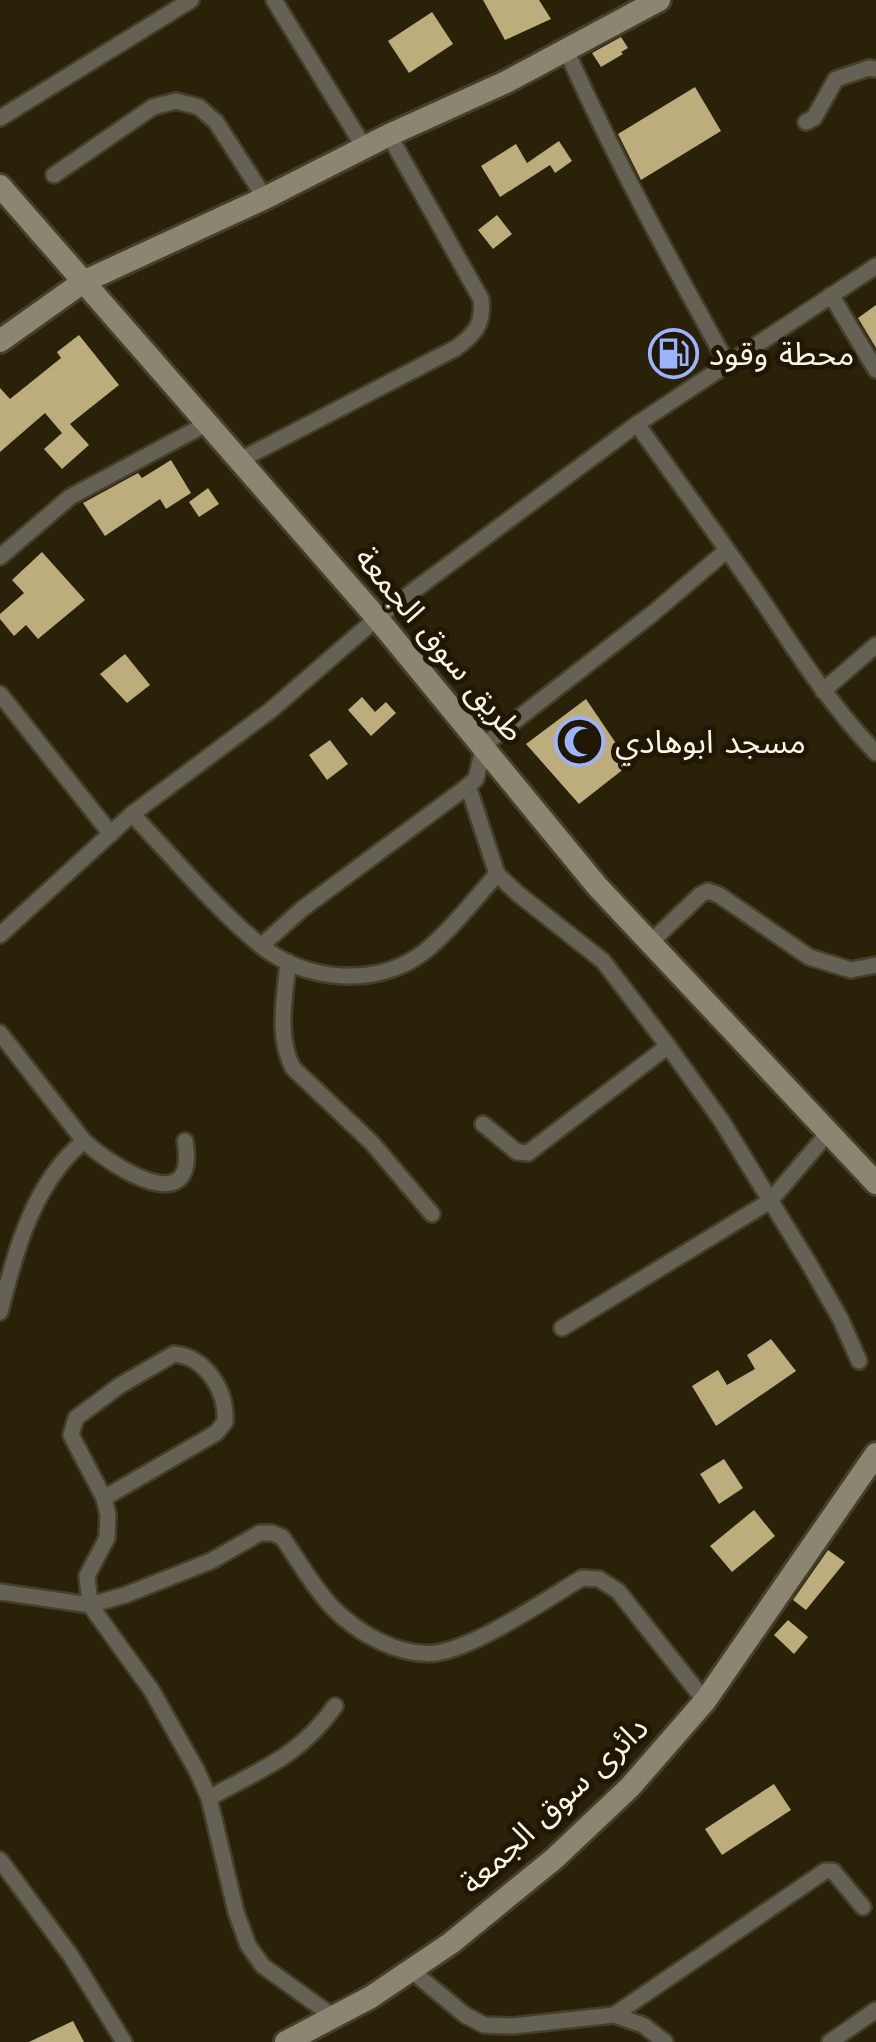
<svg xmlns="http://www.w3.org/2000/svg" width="876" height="2042" font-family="'Work Sans','Noto Sans Arabic',sans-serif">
	<rect width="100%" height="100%" fill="#292108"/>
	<g fill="#bdad7c">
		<path d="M 483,0 L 539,0 L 551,19 L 505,40 Z"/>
		<path d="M 432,12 L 453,44 L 409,73 L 388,41 Z"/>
		<path d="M 621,37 L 628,48 L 621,52 L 623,54 L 601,67 L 592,53 Z"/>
		<path d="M 695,87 L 721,131 L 641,180 L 618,134 Z"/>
		<path d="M 559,141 L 572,161 L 555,173 L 550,165 L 500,197 L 481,166 L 516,144 L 527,163 Z"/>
		<path d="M 497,215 L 512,234 L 493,249 L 478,230 Z"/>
		<path d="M 876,305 L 876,348 L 858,318 Z"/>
		<path d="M 79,335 L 119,385 L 70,424 L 89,445 L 62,469 L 44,449 L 62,433 L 45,413 L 0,452 L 0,388 L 10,399 L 61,358 L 57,352 Z"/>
		<path d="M 171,460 L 191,493 L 166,509 L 160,499 L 105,536 L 83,503 L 138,473 L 142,478 Z"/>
		<path d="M 208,488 L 219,504 L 199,517 L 189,502 Z"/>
		<path d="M 42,552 L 85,600 L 38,639 L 26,625 L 14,636 L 0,619 L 0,614 L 24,593 L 12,580 Z"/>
		<path d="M 125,654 L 150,685 L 127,703 L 100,674 Z"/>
		<path d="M 362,697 L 375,712 L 386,702 L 396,713 L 371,736 L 348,710 Z"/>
		<path d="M 586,699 L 630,764 L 579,804 L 526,744 Z"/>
		<path d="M 330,740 L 348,764 L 327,780 L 309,755 Z"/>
		<path d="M 771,1339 L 796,1371 L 716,1426 L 692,1386 L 718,1370 L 727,1385 L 755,1369 L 747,1355 Z"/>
		<path d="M 724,1459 L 743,1488 L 719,1504 L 700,1474 Z"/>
		<path d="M 754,1510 L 775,1536 L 732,1572 L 710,1546 Z"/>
		<path d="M 828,1550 L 845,1562 L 806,1610 L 793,1600 Z"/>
		<path d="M 788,1620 L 808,1637 L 794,1654 L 774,1635 Z"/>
		<path d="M 774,1784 L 791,1810 L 722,1855 L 705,1829 Z"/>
		<path d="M 73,2021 L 84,2042 L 29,2042 Z"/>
	</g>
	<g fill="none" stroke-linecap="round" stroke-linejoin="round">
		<defs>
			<g id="street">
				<path d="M 274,0 L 364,147"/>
				<path d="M 567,52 C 615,159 671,262 728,365"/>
				<path d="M 0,118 L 191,0"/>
				<path d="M 806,122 L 814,118 L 836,79 L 869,68 L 876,69"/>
				<path d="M 54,175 L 153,107 L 176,101 L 199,107 L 216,122 L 265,198"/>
				<path d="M 831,295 L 876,370"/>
				<path d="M 637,424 C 680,485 725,545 766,606 C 800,658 833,708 876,753"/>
				<path d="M 240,460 L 456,348 C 475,334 484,324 481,299 L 389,135"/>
				<path d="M 0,557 L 70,497 L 208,423"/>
				<path d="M 823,691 L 876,645"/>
				<path d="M 0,694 L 111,834"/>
				<path d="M 132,814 C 172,856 216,909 260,945 C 305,982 377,988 424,952 C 451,930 474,900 497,874 L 517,893 L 603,961 L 668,1046 L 721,1120 L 811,1267 L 841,1320 L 859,1361"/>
				<path d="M 497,874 L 468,786 L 476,779 L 484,745 L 652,614 L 726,551"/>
				<path d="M 0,935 L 132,814 L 271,710 L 377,618 L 637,424 L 876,266"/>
				<path d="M 650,943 L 700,895 L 708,891 L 719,895 L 809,957 L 851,970 L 876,965"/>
				<path d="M 261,946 L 302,909 L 468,786"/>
				<path d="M 288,962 C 285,997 276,1036 293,1068 L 372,1143 L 432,1214"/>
				<path d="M 0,1033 L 84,1141 C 33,1183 16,1250 0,1312"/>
				<path d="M 483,1124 L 517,1152 L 528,1153 L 668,1046"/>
				<path d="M 84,1141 C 111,1166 199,1223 185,1141"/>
				<path d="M 562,1328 L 770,1201 L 828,1133"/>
				<path d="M 174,1354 C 206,1357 227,1391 225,1422 L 216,1433 L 104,1498 L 71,1435 L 76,1418 L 119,1386 Z"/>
				<path d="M 104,1498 L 108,1515 L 107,1538 L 87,1576 L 90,1605 L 152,1691 L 197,1771 L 209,1798 L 236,1912 L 248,1945 L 263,1966 L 334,2017"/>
				<path d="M 0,1592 L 90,1605 L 125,1595 L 211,1561 L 260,1533 L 272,1533 L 282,1537 C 298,1560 313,1587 332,1607 C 357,1633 399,1657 436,1653 C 477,1647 545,1600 582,1578 L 599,1579 L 618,1591 L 705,1701"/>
				<path d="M 209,1798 C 261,1769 300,1756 335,1706"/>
				<path d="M 0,1860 L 71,1956 L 124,2042"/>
				<path d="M 412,1971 L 465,2015 L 484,2025 L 513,2026 L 614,2015 L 643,2025 L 665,2042"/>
				<path d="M 614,2015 L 825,1871 L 833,1871 L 863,1907"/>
				<path d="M 830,2042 L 876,2010"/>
			</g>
			<g id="secondary">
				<path d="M 0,186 L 377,618 L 597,886 L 876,1183"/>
				<path d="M 0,341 L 83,282 L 265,198 L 389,135 L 506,82 L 659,0"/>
				<path d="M 286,2042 L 371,1997 L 451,1943 L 555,1858 L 630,1787 L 705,1701 L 876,1454"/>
			</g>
		</defs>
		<use href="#street" stroke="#463f27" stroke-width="20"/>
		<use href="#secondary" stroke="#463f27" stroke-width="28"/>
		<use href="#street" stroke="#656155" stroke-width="15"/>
		<use href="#secondary" stroke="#8b8572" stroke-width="22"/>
	</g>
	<defs>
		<symbol id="fuel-ring" viewBox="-11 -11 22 22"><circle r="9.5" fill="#1f1701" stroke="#9eb3fd" stroke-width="1.5"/><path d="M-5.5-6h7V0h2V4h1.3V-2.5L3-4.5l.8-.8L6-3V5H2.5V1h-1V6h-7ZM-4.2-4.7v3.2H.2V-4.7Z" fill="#9eb3fd"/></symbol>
		<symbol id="mosque-ring" viewBox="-11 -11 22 22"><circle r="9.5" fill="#1f1701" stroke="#9eb3fd" stroke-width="1.5"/><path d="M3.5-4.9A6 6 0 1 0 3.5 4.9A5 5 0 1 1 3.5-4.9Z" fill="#9eb3fd"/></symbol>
	</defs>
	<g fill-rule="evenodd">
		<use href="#fuel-ring" x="646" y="326" width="55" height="55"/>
		<use href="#mosque-ring" x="552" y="714" width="55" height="55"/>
	</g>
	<g text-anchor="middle" stroke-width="10" stroke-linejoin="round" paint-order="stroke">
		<g font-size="32" fill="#faf5e6" stroke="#1f1701" text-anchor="start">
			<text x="709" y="365">محطة وقود</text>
			<text x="615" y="753">مسجد ابوهادي</text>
		</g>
		<g font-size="32" fill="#faf5e6" stroke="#1f1701">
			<text transform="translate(440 644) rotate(50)" y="11">طريق سوق الجمعة</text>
			<text transform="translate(554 1805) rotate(-43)" y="11">دائرى سوق الجمعة</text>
		</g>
	</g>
</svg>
